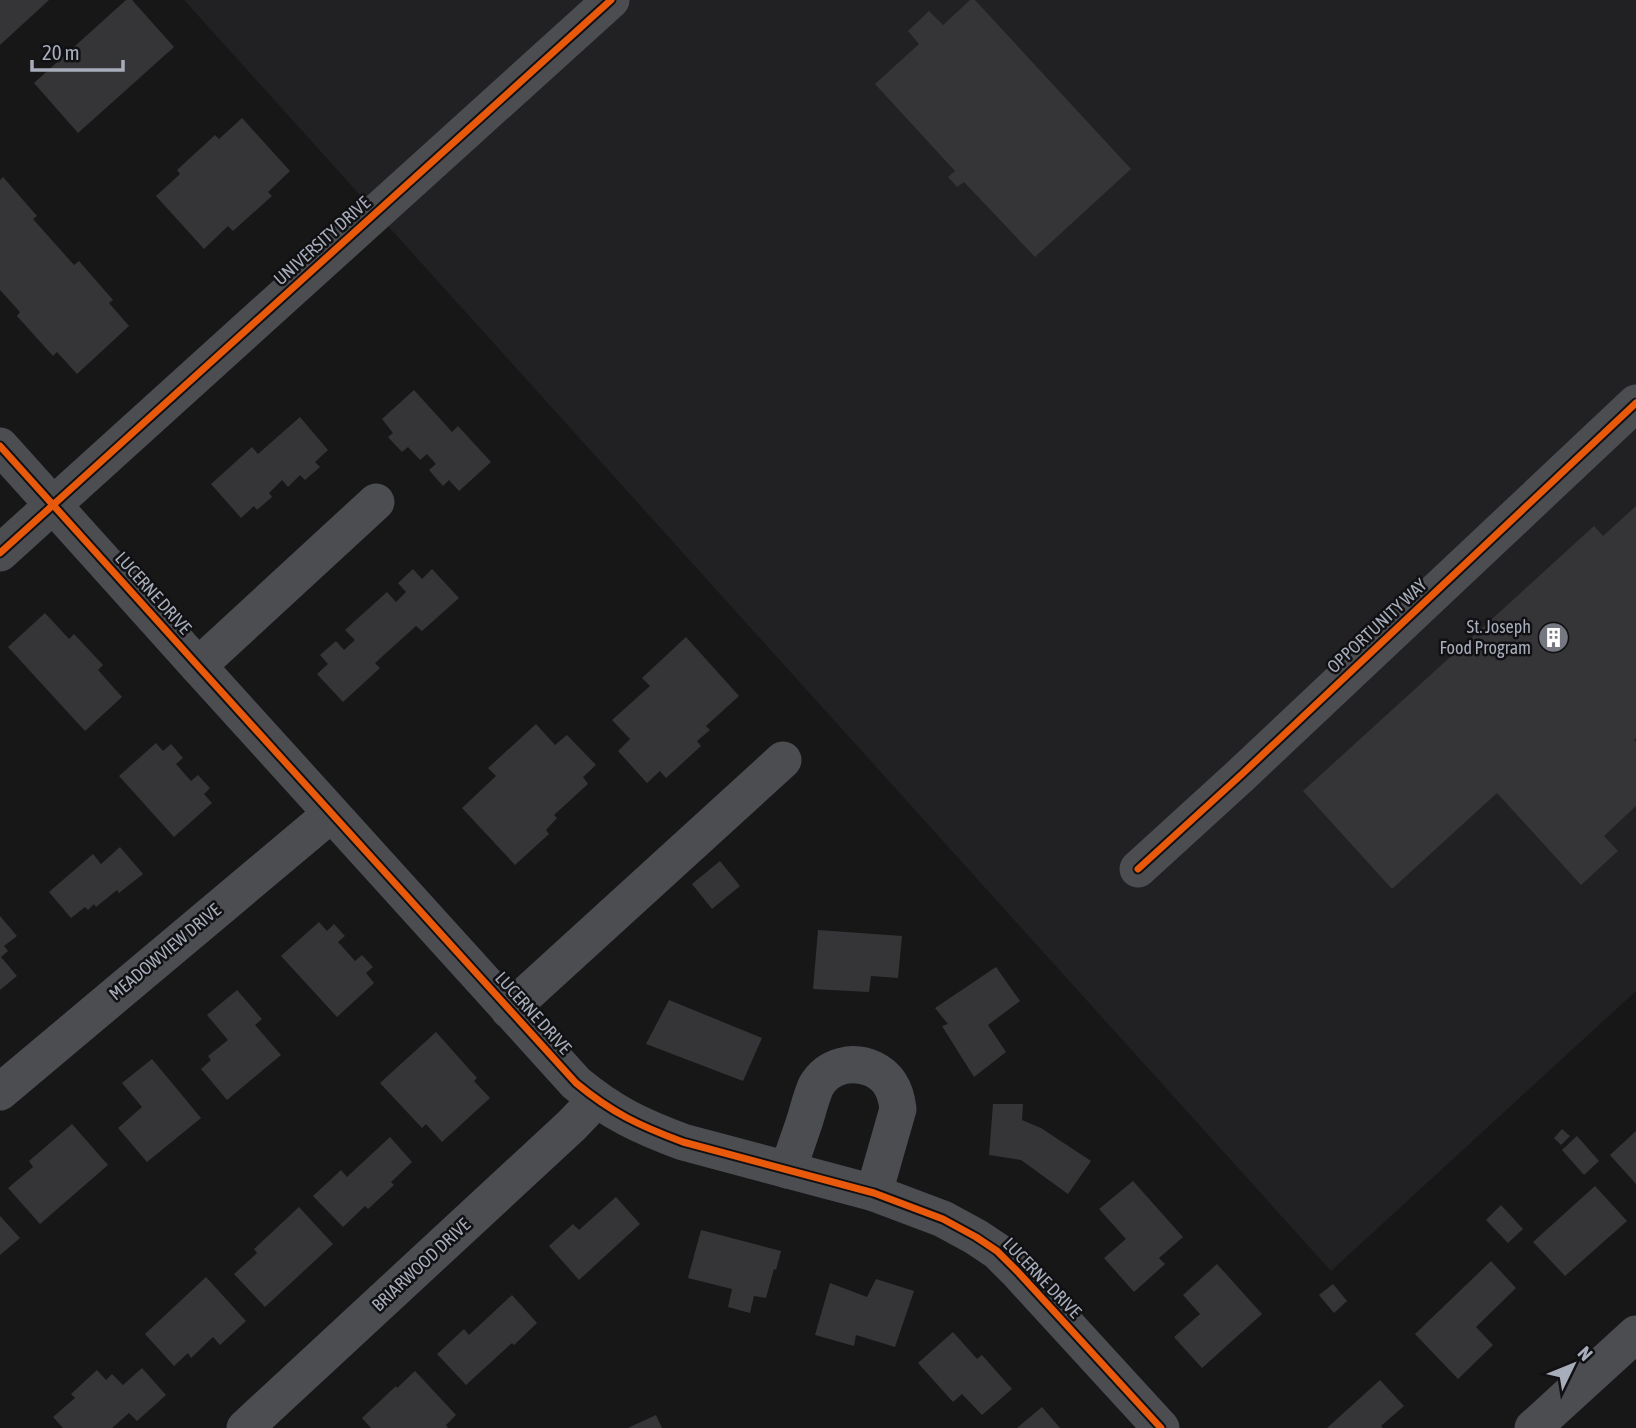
<svg xmlns="http://www.w3.org/2000/svg" width="1636" height="1428" font-family="'Asap Condensed',sans-serif">
	<rect width="100%" height="100%" fill="#171718"/>
	<path fill="#212124" d="M 184,0 L 1636,0 L 1636,991 L 1331,1271 Z"/>
	<g fill="#353537">
		<path d="M 0,0 L 49,0 L 0,45 Z"/>
		<path d="M 126,0 L 132,0 L 174,47 L 78,133 L 34,83 Z"/>
		<path d="M 970,0 L 975,0 L 1131,169 L 1035,257 L 964,182 L 957,187 L 948,177 L 955,171 L 875,84 L 919,44 L 908,31 L 929,11 L 943,25 Z"/>
		<path d="M 242,118 L 290,171 L 268,192 L 272,196 L 233,231 L 228,226 L 204,249 L 156,196 L 180,174 L 177,170 L 215,135 L 219,139 Z"/>
		<path d="M 3,177 L 37,216 L 33,219 L 74,265 L 79,261 L 113,300 L 109,303 L 129,326 L 77,374 L 57,352 L 53,356 L 17,316 L 20,312 L 0,290 L 0,180 Z"/>
		<path d="M 414,390 L 452,432 L 458,426 L 491,462 L 459,491 L 449,480 L 443,486 L 429,470 L 436,464 L 427,454 L 420,460 L 408,447 L 402,452 L 388,437 L 393,433 L 382,419 Z"/>
		<path d="M 300,417 L 328,450 L 315,462 L 320,467 L 305,480 L 300,475 L 288,487 L 282,480 L 269,493 L 272,497 L 257,510 L 254,506 L 241,518 L 211,484 L 252,447 L 258,454 Z"/>
		<path d="M 1636,506 L 1636,738 L 1634,740 L 1636,742 L 1636,806 L 1604,836 L 1618,851 L 1581,885 L 1497,793 L 1392,889 L 1303,791 L 1594,526 L 1603,536 Z"/>
		<path d="M 413,569 L 422,579 L 432,569 L 459,598 L 422,631 L 416,626 L 375,663 L 380,668 L 343,702 L 317,674 L 328,664 L 320,655 L 336,641 L 344,650 L 355,640 L 345,630 L 387,592 L 396,602 L 406,592 L 398,583 Z"/>
		<path d="M 45,613 L 69,639 L 74,634 L 103,665 L 98,670 L 122,697 L 85,731 L 8,647 Z"/>
		<path d="M 686,637 L 739,696 L 706,726 L 710,730 L 697,741 L 701,746 L 666,778 L 660,771 L 647,783 L 618,751 L 630,739 L 612,720 L 650,686 L 642,678 Z"/>
		<path d="M 536,724 L 555,745 L 567,735 L 596,765 L 583,777 L 588,784 L 554,815 L 557,818 L 546,830 L 549,834 L 515,865 L 462,808 L 496,776 L 488,768 Z"/>
		<path d="M 156,743 L 163,751 L 171,744 L 183,758 L 176,764 L 191,781 L 198,775 L 210,788 L 204,794 L 212,803 L 174,837 L 119,776 Z"/>
		<path d="M 120,847 L 143,874 L 119,893 L 117,890 L 96,907 L 94,904 L 88,910 L 85,907 L 71,918 L 49,892 L 93,854 L 101,864 Z"/>
		<path d="M 720,861 L 740,886 L 712,909 L 692,884 Z"/>
		<path d="M 0,916 L 17,936 L 4,946 L 8,951 L 1,957 L 17,976 L 0,990 Z"/>
		<path d="M 319,922 L 327,931 L 334,924 L 345,936 L 338,942 L 355,961 L 362,955 L 373,967 L 366,973 L 374,983 L 337,1017 L 281,956 Z"/>
		<path d="M 818,930 L 902,936 L 898,978 L 871,976 L 869,992 L 813,989 Z"/>
		<path d="M 996,967 L 1020,1001 L 988,1025 L 1006,1052 L 974,1077 L 942,1026 L 948,1024 L 935,1008 Z"/>
		<path d="M 237,990 L 262,1019 L 255,1025 L 281,1055 L 227,1100 L 201,1069 L 211,1060 L 208,1056 L 228,1040 L 207,1015 Z"/>
		<path d="M 669,1000 L 762,1038 L 743,1081 L 646,1044 Z"/>
		<path d="M 436,1032 L 477,1078 L 474,1081 L 490,1098 L 442,1142 L 426,1124 L 422,1128 L 380,1083 Z"/>
		<path d="M 152,1059 L 201,1118 L 147,1162 L 118,1128 L 142,1107 L 122,1083 Z"/>
		<path d="M 993,1104 L 1023,1104 L 1022,1120 L 1041,1128 L 1091,1161 L 1068,1194 L 1021,1160 L 989,1155 Z"/>
		<path d="M 72,1124 L 108,1165 L 40,1224 L 8,1188 L 33,1167 L 29,1161 Z"/>
		<path d="M 1562,1129 L 1570,1136 L 1561,1145 L 1554,1138 Z"/>
		<path d="M 1636,1131 L 1636,1184 L 1610,1155 Z"/>
		<path d="M 1577,1136 L 1599,1161 L 1584,1175 L 1562,1150 Z"/>
		<path d="M 390,1137 L 412,1162 L 391,1182 L 394,1185 L 368,1209 L 365,1206 L 343,1227 L 313,1196 L 341,1170 L 347,1177 Z"/>
		<path d="M 1133,1181 L 1183,1237 L 1159,1258 L 1165,1264 L 1134,1292 L 1104,1258 L 1126,1239 L 1099,1209 Z"/>
		<path d="M 1595,1186 L 1627,1221 L 1565,1276 L 1533,1242 Z"/>
		<path d="M 616,1197 L 640,1224 L 579,1280 L 549,1246 L 573,1224 L 579,1230 Z"/>
		<path d="M 1501,1205 L 1523,1229 L 1508,1243 L 1486,1220 Z"/>
		<path d="M 299,1207 L 333,1244 L 265,1307 L 234,1274 L 257,1253 L 254,1249 Z"/>
		<path d="M 0,1216 L 20,1238 L 0,1255 Z"/>
		<path d="M 701,1230 L 781,1251 L 776,1270 L 774,1269 L 766,1298 L 754,1296 L 750,1313 L 728,1307 L 732,1289 L 688,1278 Z"/>
		<path d="M 1491,1261 L 1516,1288 L 1476,1327 L 1493,1345 L 1458,1379 L 1415,1334 Z"/>
		<path d="M 1217,1264 L 1262,1314 L 1202,1368 L 1174,1337 L 1200,1314 L 1183,1295 Z"/>
		<path d="M 206,1277 L 246,1321 L 220,1345 L 213,1337 L 191,1358 L 188,1353 L 174,1366 L 145,1334 Z"/>
		<path d="M 876,1279 L 914,1291 L 895,1347 L 856,1335 L 854,1346 L 815,1335 L 830,1283 L 867,1297 Z"/>
		<path d="M 1333,1284 L 1347,1301 L 1334,1313 L 1319,1295 Z"/>
		<path d="M 512,1295 L 537,1323 L 514,1345 L 512,1343 L 466,1385 L 437,1354 L 464,1329 L 469,1335 Z"/>
		<path d="M 953,1332 L 977,1359 L 982,1355 L 1012,1389 L 982,1415 L 962,1394 L 953,1402 L 918,1363 Z"/>
		<path d="M 142,1368 L 166,1395 L 137,1421 L 129,1413 L 112,1428 L 63,1428 L 53,1417 L 75,1398 L 71,1394 L 97,1370 L 106,1380 L 112,1374 L 123,1385 Z"/>
		<path d="M 415,1371 L 456,1415 L 446,1425 L 448,1428 L 371,1428 L 362,1418 L 396,1386 L 397,1388 Z"/>
		<path d="M 1380,1380 L 1404,1406 L 1381,1426 L 1383,1428 L 1327,1428 Z"/>
		<path d="M 1042,1407 L 1060,1428 L 1017,1428 Z"/>
		<path d="M 656,1415 L 662,1428 L 628,1428 Z"/>
	</g>
	<g fill="none" stroke-linecap="round" stroke-linejoin="round">
		<g stroke="#4b4d51" stroke-width="37">
			<path d="M 0,446 L 198,666 L 576,1083 C 612,1113 640,1126 683,1142 L 874,1193 L 943,1219 L 976,1237 L 997,1251 L 1018,1272 L 1161,1428"/>
			<path d="M 0,553 L 611,0"/>
			<path d="M 198,666 L 376,502"/>
			<path d="M 1138,869 L 1241,775 L 1636,403"/>
			<path d="M 509,1010 L 783,760"/>
			<path d="M 0,1092 L 331,814"/>
			<path d="M 788,1170 C 793,1154 799,1138 804,1123 C 808,1111 811,1097 816,1086 C 828,1065 853,1060 873,1069 C 890,1077 896,1091 898,1109 L 874,1193"/>
			<path d="M 245,1428 L 571,1126 L 596,1100"/>
			<path d="M 1533,1428 L 1636,1334"/>
		</g>
		<defs>
			<g id="cycleway">
				<path d="M 0,446 L 198,666 L 576,1083 C 612,1113 640,1126 683,1142 L 874,1193 L 943,1219 L 976,1237 L 997,1251 L 1018,1272 L 1161,1428"/>
				<path d="M 0,553 L 611,0"/>
				<path d="M 1138,869 L 1241,775 L 1636,403"/>
			</g>
		</defs>
		<use href="#cycleway" stroke="#111114" stroke-width="11"/>
		<use href="#cycleway" stroke="#e8590c" stroke-width="7"/>
	</g>
	<defs>
		<symbol id="building-disc" viewBox="-11 -11 22 22"><circle r="9.5" fill="#757881" stroke="#111114"/><path d="M-4-6H4V6H1V3H-1V6H-4ZM-2.5-4.3h1.7v1.8h-1.7ZM.8-4.3h1.7v1.8H.8ZM-2.5-1h1.7V.8h-1.7ZM.8-1h1.7V.8H.8Z" fill="#fff"/></symbol>
	</defs>
	<g fill-rule="evenodd">
		<use href="#building-disc" x="1536" y="620" width="35" height="35"/>
	</g>
	<g text-anchor="middle" stroke-width="5" stroke-linejoin="round" paint-order="stroke">
		<g font-size="18" fill="#a7adba" stroke="#111114">
			<text transform="translate(322 241) rotate(-42)" y="6">UNIVERSITY DRIVE</text>
			<text transform="translate(153 593) rotate(48)" y="6">LUCERNE DRIVE</text>
			<text transform="translate(1377 626) rotate(-43)" y="6">OPPORTUNITY WAY</text>
			<text transform="translate(165 952) rotate(-40)" y="6">MEADOWVIEW DRIVE</text>
			<text transform="translate(533 1013) rotate(48)" y="6">LUCERNE DRIVE</text>
			<text transform="translate(421 1265) rotate(-43)" y="6">BRIARWOOD DRIVE</text>
			<text transform="translate(1042 1278) rotate(46)" y="6">LUCERNE DRIVE</text>
		</g>
		<g font-size="18" fill="#a7adba" stroke="#111114" text-anchor="end">
			<text x="1531" y="633">St. Joseph<tspan x="1531" dy="21">Food Program</tspan></text>
		</g>
	</g>
	<g transform="translate(1573 1365) rotate(47)" stroke="#111114" stroke-width="5" paint-order="stroke">
	<path d="M0-5L12 26L0 18L-12 26Z" fill="#a7adba"/>
	<text y="-10" font-size="19" font-weight="bold" text-anchor="middle" fill="#a7adba">N</text>
	</g>
	<path d="M32 60v10h91v-10" fill="none" stroke="#a7adba" stroke-width="3.5"/>
	<text x="42" y="60" font-size="21" fill="#a7adba" stroke="#111114" stroke-width="5" paint-order="stroke">20 m</text>
</svg>
